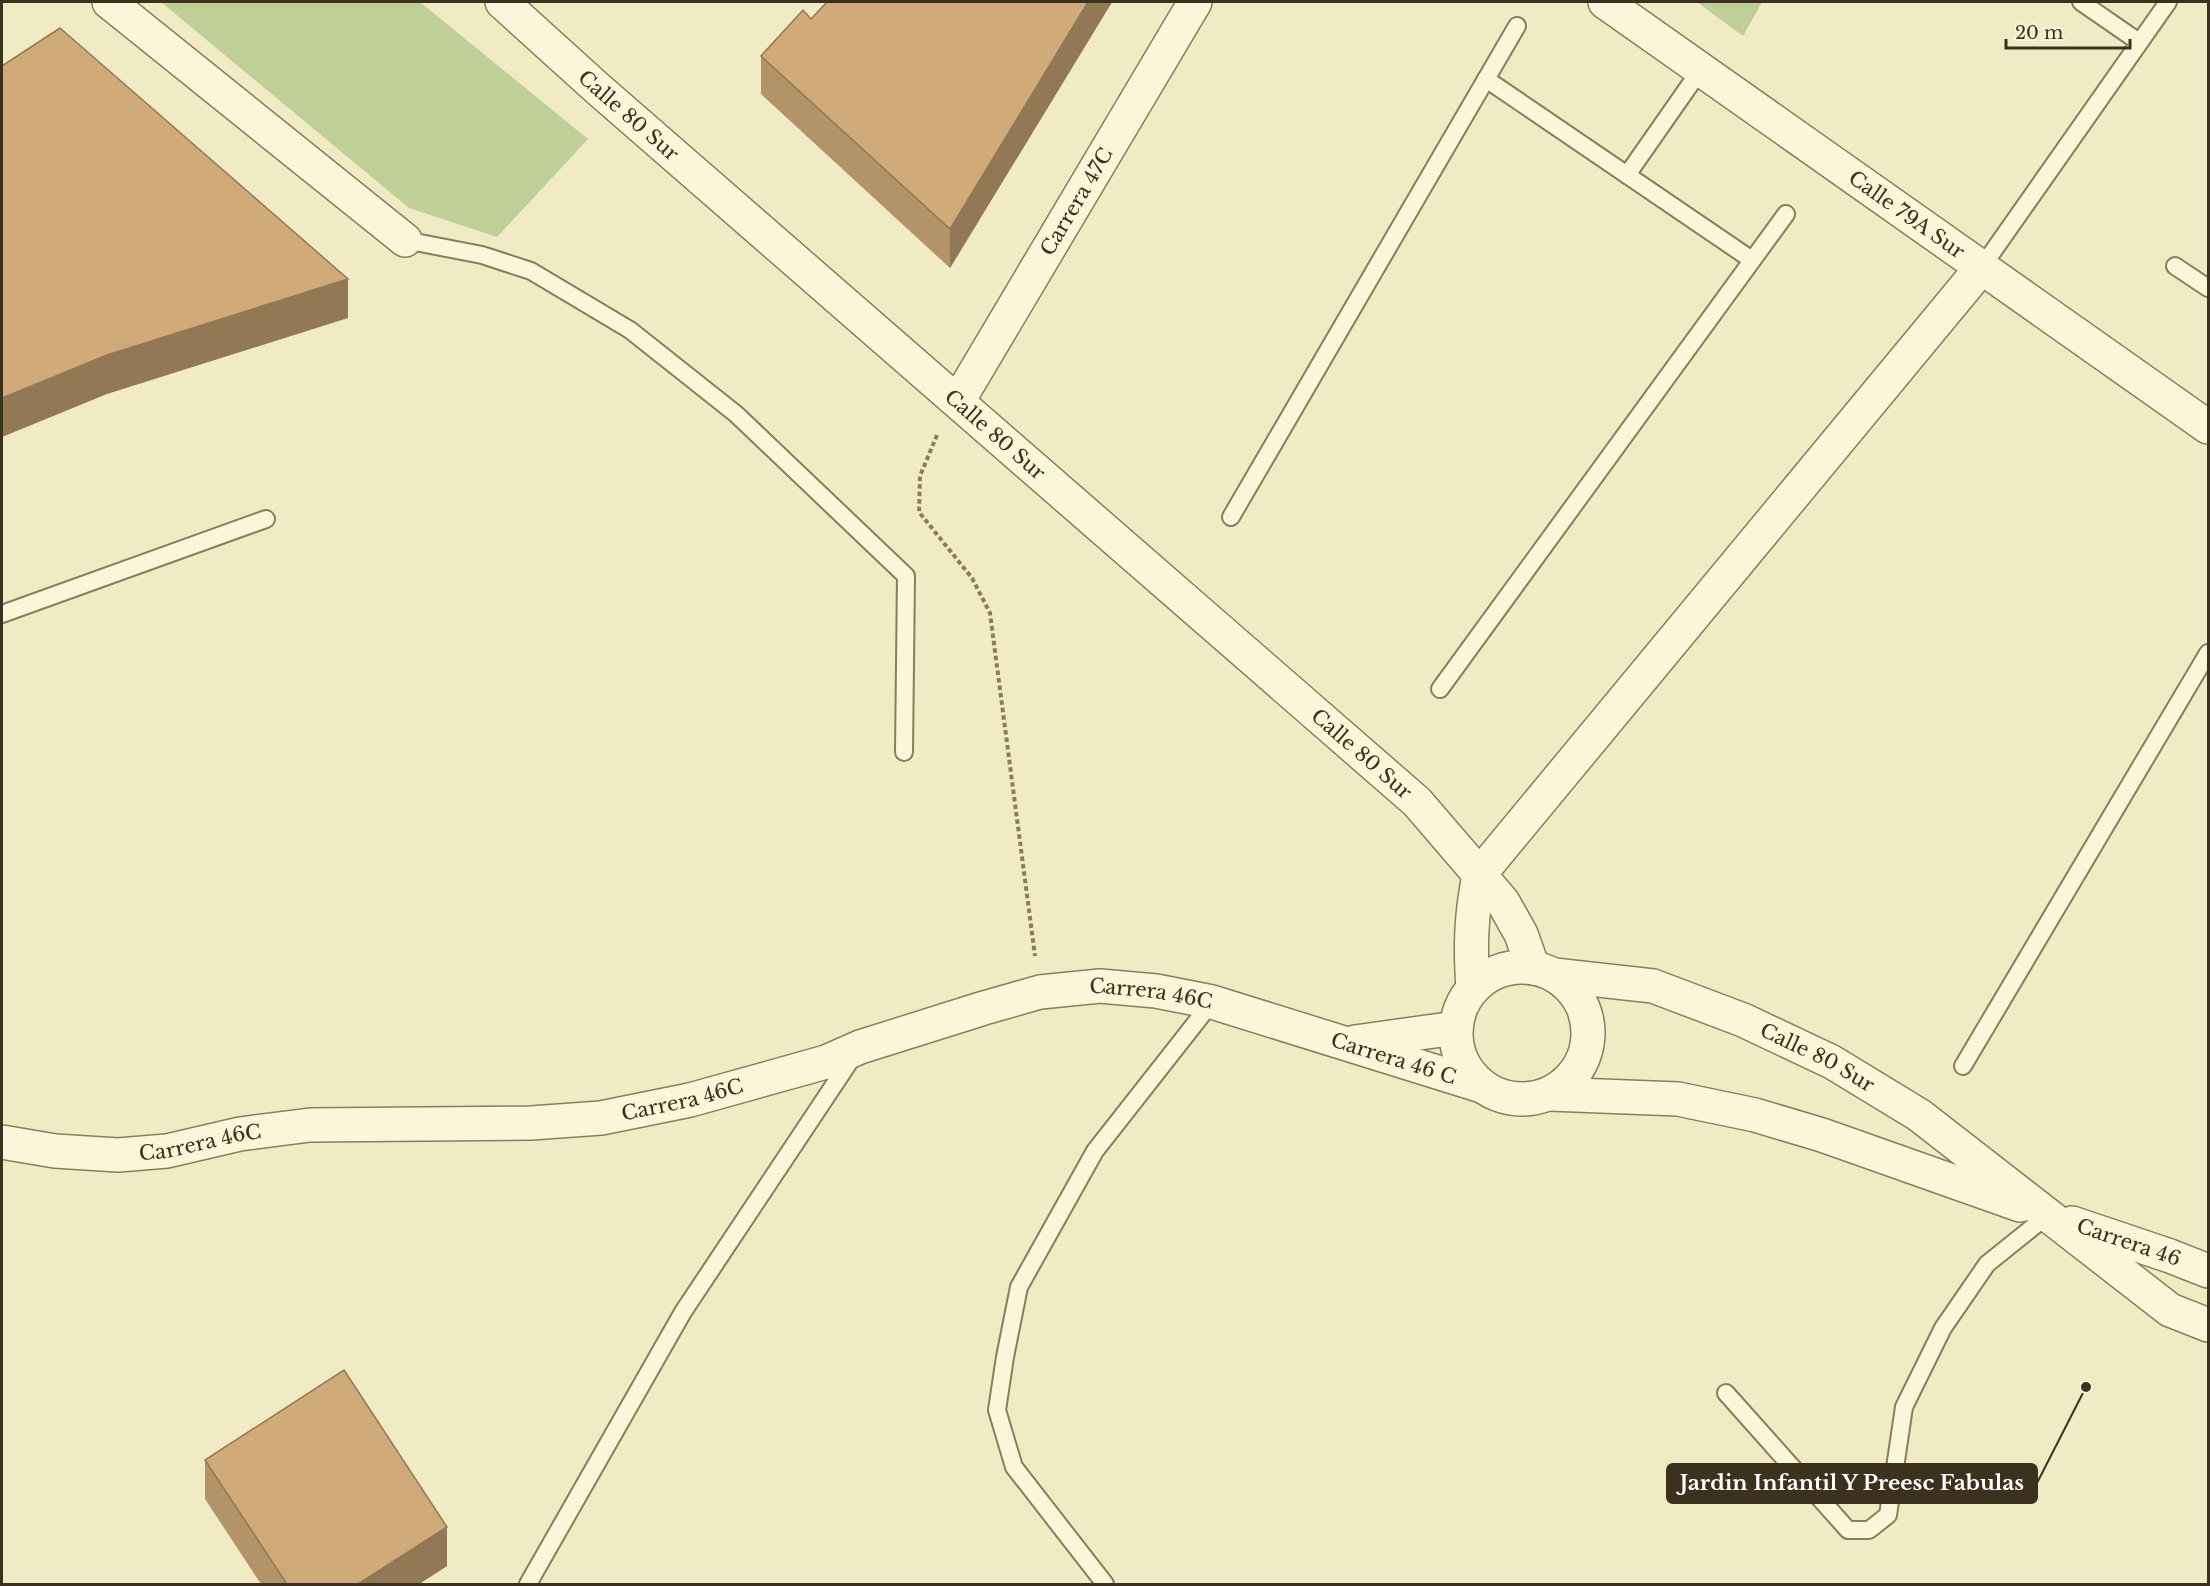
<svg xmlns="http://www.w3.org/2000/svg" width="2210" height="1586" font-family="'Libre Baskerville',serif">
	<rect width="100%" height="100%" fill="#f0eac5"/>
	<g fill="#c0cf98">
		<path d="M 161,2 L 420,2 L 588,139 L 497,237 L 409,208 Z"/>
		<path d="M 1697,2 L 1762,2 L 1743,36 Z"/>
	</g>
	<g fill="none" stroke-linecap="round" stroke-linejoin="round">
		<defs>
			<g id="lane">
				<path d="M 2081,2 L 2139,42"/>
				<path d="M 1486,79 L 1752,260"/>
				<path d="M 1627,175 L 1701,69"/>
				<path d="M 405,240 L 482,255 L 531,271 L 630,330 L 736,414 L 906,576 L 904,752"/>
				<path d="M 2175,266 L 2208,288"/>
				<path d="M 1982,267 L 2168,2"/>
				<path d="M 1231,517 L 1517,26"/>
				<path d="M 2,614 L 266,519"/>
				<path d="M 1440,689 L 1786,214"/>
				<path d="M 1963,1066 L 2208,653"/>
				<path d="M 1726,1393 L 1848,1530 L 1869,1530 L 1888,1515 L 1904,1407 L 1943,1328 L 1987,1264 L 2048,1215"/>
				<path d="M 528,1584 L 683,1312 L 854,1055"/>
				<path d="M 1105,1584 L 1014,1467 L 997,1410 L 1005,1357 L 1019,1287 L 1095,1151 L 1212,1002"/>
			</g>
			<g id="street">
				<path d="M 109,2 L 405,240"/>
				<path id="s1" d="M 502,2 L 597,88 L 1417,802 L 1503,902 L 1521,934 L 1533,968"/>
				<path id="s2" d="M 1605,2 L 2208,427"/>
				<path id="s3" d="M 958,401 L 1195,2"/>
				<circle cx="1522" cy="1033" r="66"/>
				<path id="s4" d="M 1554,975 L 1653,986 L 1743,1020 L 1832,1062 L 1919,1115 L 2170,1310 L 2208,1325"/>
				<path d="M 1473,988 C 1470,947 1471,916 1479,875 L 1982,267"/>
				<path d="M 1355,1042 L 1456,1028"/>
				<path d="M 1550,1094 L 1678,1099 L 1755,1115 L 1822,1135 L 2020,1205"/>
				<path id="s5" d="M 2,1142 L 55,1151 L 118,1155 L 167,1151 L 240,1134 L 310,1125 L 531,1123 L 601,1118 L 690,1100 L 826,1062 L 860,1047 L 984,1008 L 1040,992 L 1100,986 L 1156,991 L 1212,1002 L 1482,1086"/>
				<path id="s6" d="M 2072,1223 L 2170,1256 L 2208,1271"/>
			</g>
		</defs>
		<use href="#lane" stroke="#8c7d5a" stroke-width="20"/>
		<use href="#street" stroke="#8c7d5a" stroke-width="36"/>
		<path stroke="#8c7d5a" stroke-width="4" stroke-dasharray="4.5 3" stroke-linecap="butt" d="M 937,435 L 920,476 L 919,512 L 972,578 L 990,613 L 1035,956"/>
		<use href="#lane" stroke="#faf6d9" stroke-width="16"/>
		<use href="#street" stroke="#faf6d9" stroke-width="33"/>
	</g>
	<g fill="#b39368">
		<path d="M 827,2 L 1112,2 L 950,268 L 761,94 L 761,56 L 811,19 Z"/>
		<path d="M 205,1460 L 447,1566 L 419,1584 L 261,1584 L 205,1499 Z"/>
	</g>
	<g fill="#927855">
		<path d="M 1088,2 L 1112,2 L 950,268 L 950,229 Z"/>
		<path d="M 348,279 L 348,318 L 107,394 L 2,437 L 2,398 L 107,355 Z"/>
		<path d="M 447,1527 L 447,1566 L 419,1584 L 358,1584 Z"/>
	</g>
	<g fill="#d0ab79" stroke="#927855" stroke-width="1.5">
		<path d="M 827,2 L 1088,2 L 950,229 L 761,56 L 803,10 L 811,19 Z"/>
		<path d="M 60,28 L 348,279 L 107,355 L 2,398 L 2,66 Z"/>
		<path d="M 344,1370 L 447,1527 L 358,1584 L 287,1584 L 205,1460 Z"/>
	</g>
	<g text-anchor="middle" stroke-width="4.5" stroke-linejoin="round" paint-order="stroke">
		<g font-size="20" fill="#3c311e" stroke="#f7f3d5">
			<text dy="7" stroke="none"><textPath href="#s1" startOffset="170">Calle 80 Sur</textPath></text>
			<text dy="7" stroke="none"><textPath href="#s3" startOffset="232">Carrera 47C</textPath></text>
			<text dy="7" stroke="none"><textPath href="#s2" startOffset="369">Calle 79A Sur</textPath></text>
			<text dy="7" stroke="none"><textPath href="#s1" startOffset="656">Calle 80 Sur</textPath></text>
			<text dy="7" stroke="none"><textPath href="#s1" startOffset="1142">Calle 80 Sur</textPath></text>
			<text dy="7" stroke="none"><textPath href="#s5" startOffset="1172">Carrera 46C</textPath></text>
			<text dy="7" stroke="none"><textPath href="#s4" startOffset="279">Calle 80 Sur</textPath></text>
			<text dy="7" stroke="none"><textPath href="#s5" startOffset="1424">Carrera 46 C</textPath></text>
			<text dy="7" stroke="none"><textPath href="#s5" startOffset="686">Carrera 46C</textPath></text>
			<text dy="7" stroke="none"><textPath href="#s5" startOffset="200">Carrera 46C</textPath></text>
			<text dy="7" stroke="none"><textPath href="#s6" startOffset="60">Carrera 46</textPath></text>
		</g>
	</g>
	<path fill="none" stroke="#3c311e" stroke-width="2" d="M2086 1387L2037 1483"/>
	<circle fill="#3c311e" stroke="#f7f3d5" stroke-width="2" cx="2086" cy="1387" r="6"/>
	<rect fill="#3c311e" stroke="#3c311e" stroke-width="2" x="1667" y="1464" width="370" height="39" rx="6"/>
	<g font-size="21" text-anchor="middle" font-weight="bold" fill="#fff">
		<text x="1852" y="1490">Jardin Infantil Y Preesc Fabulas</text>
	</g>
	<rect width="2210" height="1586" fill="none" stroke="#3c311e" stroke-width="6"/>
	<path d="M2006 39v9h124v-9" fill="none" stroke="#3c311e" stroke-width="3"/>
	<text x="2015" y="39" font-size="18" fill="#3c311e" stroke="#f7f3d5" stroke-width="4.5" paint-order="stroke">20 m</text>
</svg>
